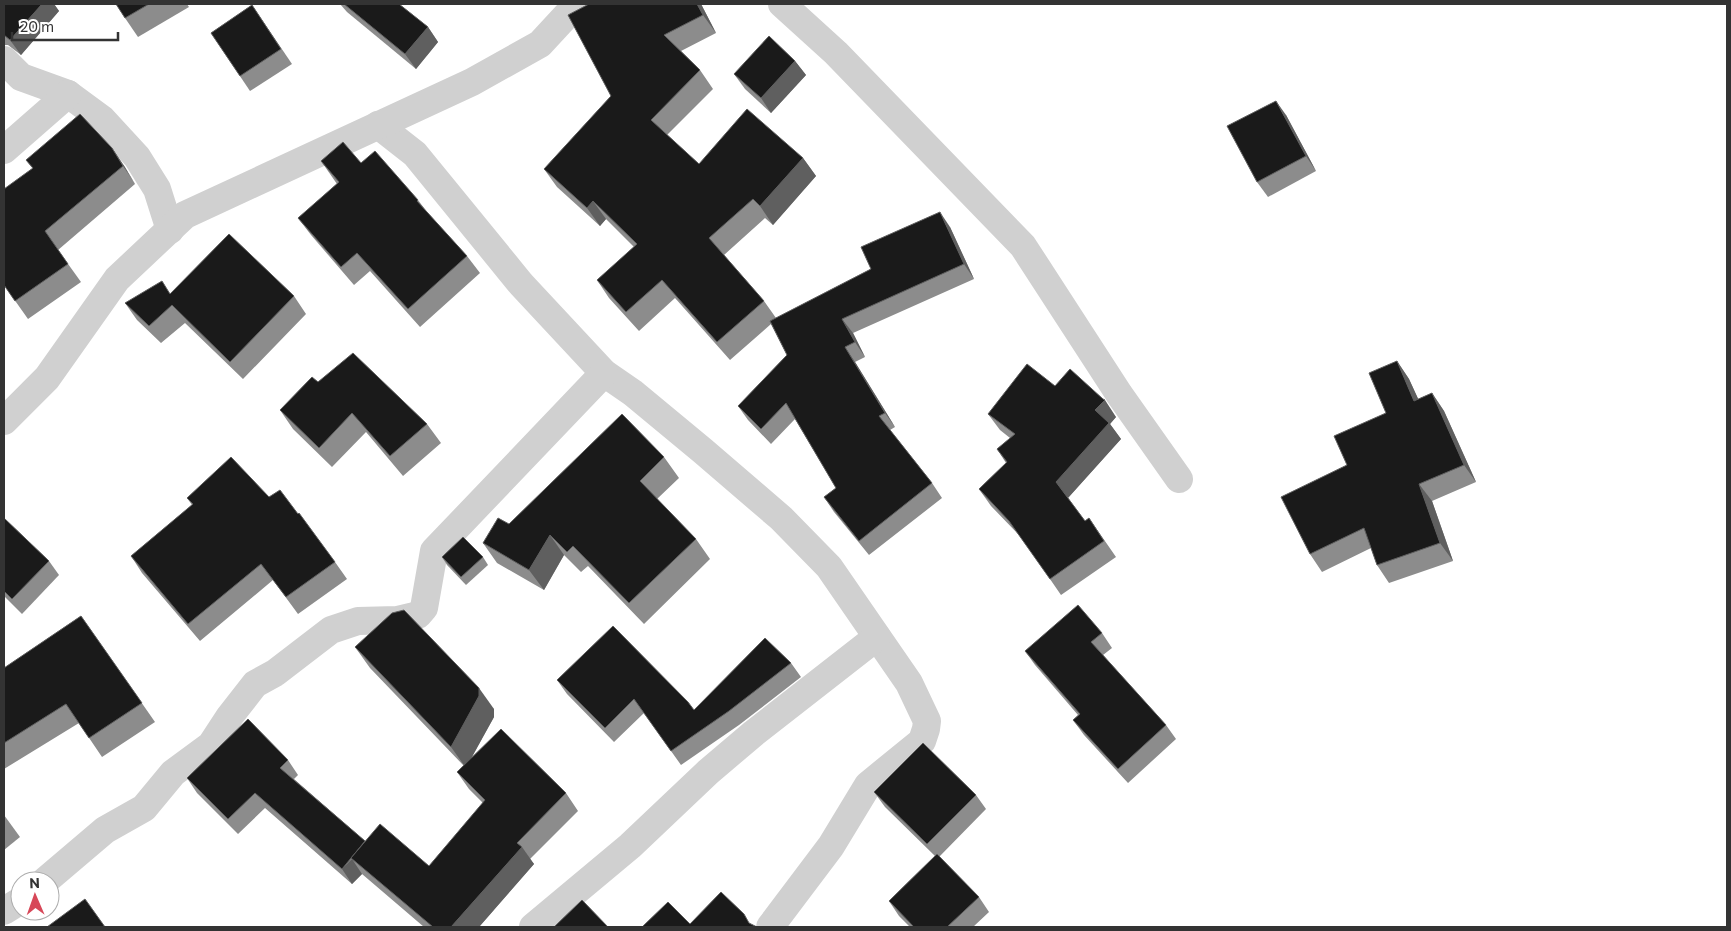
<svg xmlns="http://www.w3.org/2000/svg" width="1731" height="931" font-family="Commissioner,sans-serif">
	<rect width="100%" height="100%" fill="#fff"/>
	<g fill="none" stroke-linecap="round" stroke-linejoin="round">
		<g stroke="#d0d0d0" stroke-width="28">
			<path d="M 782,4 L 836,53 L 1023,246 L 1119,394 L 1179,479"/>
			<path d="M 4,60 L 21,77 L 68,94 L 102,119 L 137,157 L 157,189 L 170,230"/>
			<path d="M 378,125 L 415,154 L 521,284 L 604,373 L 633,393 L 703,451 L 781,518 L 829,567 L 909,683 L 927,721 L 926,729 L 922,741 L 868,785 L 831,846 L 770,927"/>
			<path d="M 4,150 L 68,94"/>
			<path d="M 4,421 L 47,378 L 117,279 L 185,215 L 472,82 L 540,44 L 577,4"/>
			<path d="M 45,881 L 105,830 L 144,808 L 173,773 L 211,745 L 230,716 L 255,684 L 275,673 L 331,630 L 358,621 L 397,620 L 418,615 L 424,608 L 434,551 L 604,373"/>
			<path d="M 4,911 L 20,901"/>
			<path d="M 533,927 L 630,846 L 708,772 L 754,733 L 877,637"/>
		</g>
	</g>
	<g fill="#8c8c8c">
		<path d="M 4,4 L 54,4 L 59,11 L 21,55 L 8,45 L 4,45 Z"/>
		<path d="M 116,4 L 187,4 L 189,7 L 138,37 L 125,18 Z"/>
		<path d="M 340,4 L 399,4 L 428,27 L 438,42 L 416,69 L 347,12 Z"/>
		<path d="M 701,4 L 716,33 L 681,51 L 700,70 L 713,89 L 667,135 L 699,164 L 803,158 L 816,176 L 773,225 L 765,218 L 724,255 L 764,301 L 776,318 L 871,269 L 950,227 L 974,279 L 853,333 L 865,357 L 855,362 L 895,427 L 890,430 L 932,483 L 942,498 L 869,555 L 834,512 L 824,497 L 836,488 L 795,419 L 771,444 L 748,420 L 738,406 L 787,355 L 771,324 L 730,360 L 675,298 L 639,331 L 609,298 L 597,280 L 634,247 L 606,219 L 600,226 L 557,187 L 544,169 L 611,96 L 568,15 Z"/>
		<path d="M 252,5 L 292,64 L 250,91 L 211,33 Z"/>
		<path d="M 795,61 L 806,75 L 771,113 L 745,89 L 734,74 Z"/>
		<path d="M 1286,115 L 1316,171 L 1268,197 L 1257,182 Z"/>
		<path d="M 112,148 L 135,184 L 58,250 L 81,282 L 28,319 L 4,285 L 33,169 L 26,160 Z"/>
		<path d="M 321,161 L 361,163 L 418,200 L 427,212 L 467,256 L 480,273 L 420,327 L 370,271 L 354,285 L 311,235 L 298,218 L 337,184 Z"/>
		<path d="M 171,293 L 294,296 L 306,314 L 243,379 L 185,323 L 161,343 L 137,320 L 125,303 Z"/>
		<path d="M 1397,361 L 1409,379 L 1418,399 L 1432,393 L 1444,411 L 1476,482 L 1432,501 L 1453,561 L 1389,583 L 1377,565 L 1371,548 L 1322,572 L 1310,554 L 1386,413 Z"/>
		<path d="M 318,382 L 427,424 L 441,443 L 403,476 L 366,432 L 332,467 L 293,429 L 280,410 Z"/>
		<path d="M 1055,386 L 1116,417 L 1110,424 L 1121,439 L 1068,498 L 1085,521 L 1089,518 L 1116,557 L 1061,595 L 1021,537 L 991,506 L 979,489 L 1006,463 L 997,449 L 1010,438 L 1000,430 L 988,414 Z"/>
		<path d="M 664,457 L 679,478 L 657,499 L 696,539 L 710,559 L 644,624 L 588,566 L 581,572 L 564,555 L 544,590 L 497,563 L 483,543 L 509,524 Z"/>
		<path d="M 269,497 L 298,514 L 335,562 L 347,579 L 298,614 L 273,580 L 200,641 L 142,573 L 131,556 L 192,505 L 187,498 Z"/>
		<path d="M 4,518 L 49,561 L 59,575 L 22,614 L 4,596 Z"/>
		<path d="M 442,557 L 483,557 L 488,565 L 466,585 L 447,565 Z"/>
		<path d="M 81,616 L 155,722 L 102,757 L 79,723 L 4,769 L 4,668 Z"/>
		<path d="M 1102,633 L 1112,648 L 1103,655 L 1166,725 L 1176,739 L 1128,783 L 1084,735 L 1073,720 L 1078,715 L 1035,665 L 1025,651 Z"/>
		<path d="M 355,647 L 494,709 L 494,717 L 471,758 L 566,793 L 578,811 L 530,859 L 534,864 L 479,927 L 424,927 L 362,874 L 352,884 L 265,808 L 238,834 L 197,793 L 187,778 L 288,760 L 298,775 L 294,779 L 365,841 L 429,866 L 483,803 L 469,789 L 457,772 L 464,766 L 370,668 Z"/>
		<path d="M 791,663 L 801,677 L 739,725 L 681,765 L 644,713 L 614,742 L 567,694 L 557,680 L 694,710 Z"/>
		<path d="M 874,792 L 976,795 L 986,809 L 939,857 L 979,897 L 989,912 L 973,927 L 910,927 L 899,916 L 889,901 L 935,856 L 885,807 Z"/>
		<path d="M 4,815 L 20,837 L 4,850 Z"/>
	</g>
	<g fill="#5f5f5f">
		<path d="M 42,4 L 54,4 L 59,11 L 21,55 L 10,40 Z"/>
		<path d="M 697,4 L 701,4 L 716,33 L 703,15 Z"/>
		<path d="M 428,27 L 438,42 L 416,69 L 405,54 Z"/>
		<path d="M 795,61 L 806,75 L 771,113 L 761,98 Z"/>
		<path d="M 1276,101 L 1286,115 L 1316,171 L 1306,156 Z"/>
		<path d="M 112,148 L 125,167 L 135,184 L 123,166 Z"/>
		<path d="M 803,158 L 816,176 L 773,225 L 760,206 Z"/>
		<path d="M 593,201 L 606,219 L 600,226 L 587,208 Z"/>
		<path d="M 940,212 L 950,227 L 974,279 L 964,264 Z"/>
		<path d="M 842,319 L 853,333 L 865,357 L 855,342 Z"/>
		<path d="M 845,347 L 855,362 L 895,427 L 885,413 Z"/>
		<path d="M 1397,361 L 1409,379 L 1427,418 L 1414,401 Z"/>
		<path d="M 1432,393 L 1444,411 L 1476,482 L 1464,465 Z"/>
		<path d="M 1105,400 L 1116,417 L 1110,424 L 1121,439 L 1067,499 L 1056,482 L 1095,410 Z"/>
		<path d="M 1419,484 L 1432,501 L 1453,561 L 1440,543 Z"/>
		<path d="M 550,535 L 564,555 L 544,590 L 529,570 Z"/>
		<path d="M 479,688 L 494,709 L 494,717 L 466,768 L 451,747 Z"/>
		<path d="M 522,847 L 534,864 L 479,927 L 451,927 Z"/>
		<path d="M 352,859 L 362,874 L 352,884 L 342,869 Z"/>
	</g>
	<g fill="#1a1a1a" stroke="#5f5f5f">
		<path d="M 4,4 L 42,4 L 10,40 L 4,35 Z"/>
		<path d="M 116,4 L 149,4 L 125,18 Z"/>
		<path d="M 344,4 L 399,4 L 428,27 L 405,54 Z"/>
		<path d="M 589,4 L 697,4 L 703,15 L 664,35 L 700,70 L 651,120 L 699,164 L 747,109 L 803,158 L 760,206 L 753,199 L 709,238 L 764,301 L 717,342 L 662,280 L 626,312 L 597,280 L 637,244 L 593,201 L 587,208 L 544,169 L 611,96 L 568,15 Z"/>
		<path d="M 252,5 L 281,49 L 240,76 L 211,33 Z"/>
		<path d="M 769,36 L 795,61 L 761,98 L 734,74 Z"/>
		<path d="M 1276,101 L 1306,156 L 1257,182 L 1227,126 Z"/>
		<path d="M 80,114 L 112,148 L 123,166 L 45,231 L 68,264 L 15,301 L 4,285 L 4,189 L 33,168 L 26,160 Z"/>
		<path d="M 343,142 L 361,163 L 375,151 L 418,200 L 417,201 L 467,256 L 408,309 L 357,253 L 341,267 L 298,218 L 339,182 L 321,161 Z"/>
		<path d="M 940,212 L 964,264 L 842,319 L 855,342 L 845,347 L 885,413 L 879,416 L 932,483 L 859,541 L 824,497 L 836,488 L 786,403 L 761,429 L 738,406 L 787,355 L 770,321 L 871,269 L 861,247 Z"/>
		<path d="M 229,234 L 294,296 L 230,362 L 172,305 L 149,326 L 125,303 L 162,281 L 170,294 Z"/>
		<path d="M 353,353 L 427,424 L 390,456 L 352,413 L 319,448 L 280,410 L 312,377 L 318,382 Z"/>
		<path d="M 1397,361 L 1414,401 L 1432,393 L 1464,465 L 1419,484 L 1440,543 L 1377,565 L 1364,528 L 1310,554 L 1281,497 L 1347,465 L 1334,436 L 1386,413 L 1369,373 Z"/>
		<path d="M 1027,364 L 1055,386 L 1070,369 L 1103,399 L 1105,400 L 1095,410 L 1109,423 L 1056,482 L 1085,521 L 1089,518 L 1104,541 L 1050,579 L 1009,521 L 979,489 L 1007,462 L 997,449 L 1015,434 L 988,414 Z"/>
		<path d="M 622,414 L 664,457 L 640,481 L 696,539 L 629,603 L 573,546 L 567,552 L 550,535 L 529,570 L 483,543 L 498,518 L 509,524 Z"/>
		<path d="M 231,457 L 269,497 L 280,490 L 298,514 L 299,513 L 335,562 L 286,597 L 261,564 L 188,624 L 131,556 L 193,504 L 187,498 Z"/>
		<path d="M 4,518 L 49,561 L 12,599 L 4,591 Z"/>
		<path d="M 463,537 L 483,557 L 461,577 L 442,557 Z"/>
		<path d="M 1078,605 L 1102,633 L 1091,642 L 1166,725 L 1118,769 L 1073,720 L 1080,714 L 1025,651 Z"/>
		<path d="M 404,610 L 479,688 L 479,696 L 451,747 L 355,647 L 392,613 Z"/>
		<path d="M 81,616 L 142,703 L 89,738 L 66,704 L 4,743 L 4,668 Z"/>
		<path d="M 613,626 L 688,702 L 694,710 L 765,638 L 791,663 L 729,711 L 671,751 L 634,699 L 605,728 L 557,680 Z"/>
		<path d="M 248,719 L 288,760 L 280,768 L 365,841 L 342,869 L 255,793 L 228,819 L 187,778 Z"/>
		<path d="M 501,729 L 566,793 L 517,843 L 522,847 L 451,927 L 433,927 L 351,858 L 380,824 L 429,866 L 485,800 L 457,772 Z"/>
		<path d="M 923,743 L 976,795 L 927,844 L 874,792 Z"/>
		<path d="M 937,854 L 979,897 L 947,927 L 914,927 L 889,901 Z"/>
		<path d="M 721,892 L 744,914 L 749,923 L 757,927 L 642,927 L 668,902 L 690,924 Z"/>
		<path d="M 85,899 L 105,927 L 47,927 Z"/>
		<path d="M 582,900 L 608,927 L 554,927 Z"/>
	</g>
	<rect width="1731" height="931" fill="none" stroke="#333333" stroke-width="10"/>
	<g transform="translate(35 896) rotate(358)"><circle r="24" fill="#ffffff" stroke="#adadad"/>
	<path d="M0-4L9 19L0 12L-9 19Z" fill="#d74758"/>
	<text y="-8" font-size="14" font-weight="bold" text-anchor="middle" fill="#333333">N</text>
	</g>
	<path d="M12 32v8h106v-8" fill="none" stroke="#333333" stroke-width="2.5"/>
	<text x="20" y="32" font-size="15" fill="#333333" stroke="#ffffff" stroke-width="4" paint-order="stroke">20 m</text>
</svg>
